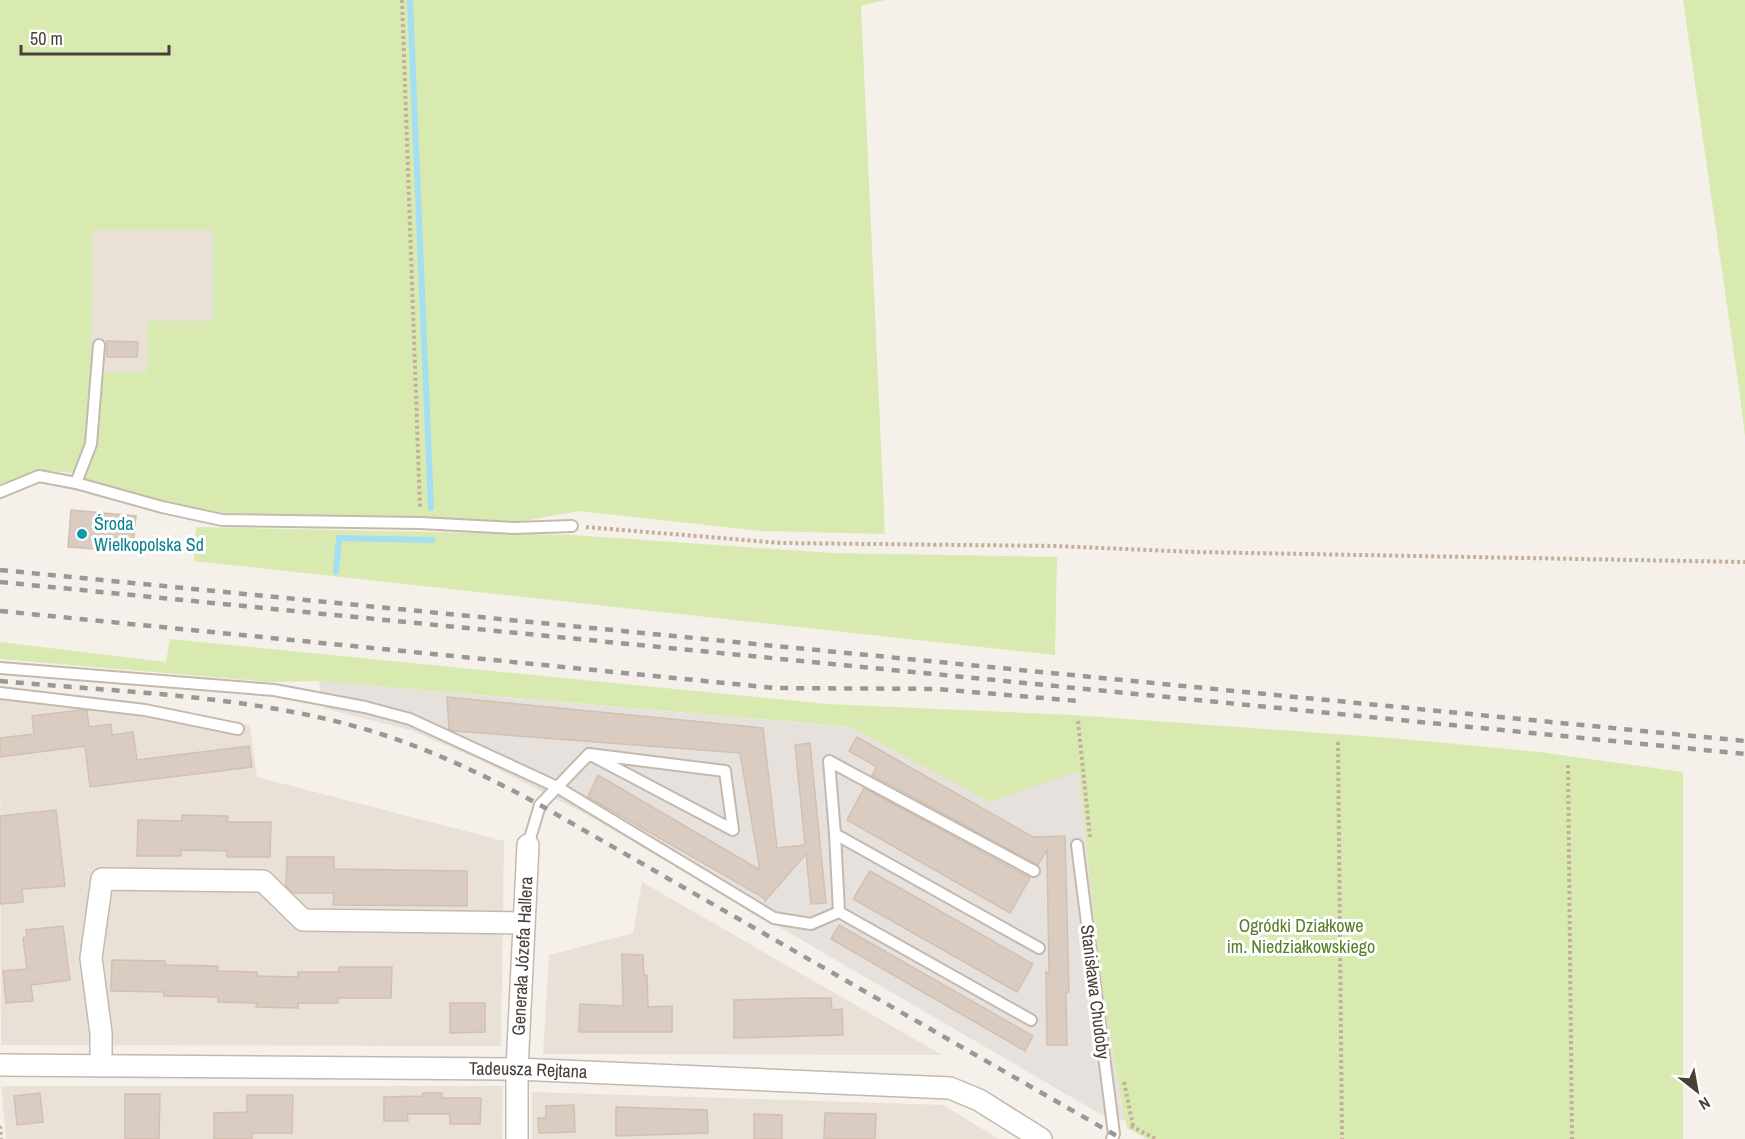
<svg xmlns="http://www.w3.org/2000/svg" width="1745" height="1139" font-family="'Archivo Narrow',sans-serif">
	<rect width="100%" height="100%" fill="#f5f0e9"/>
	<g fill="#e9e1d7">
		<path d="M 92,229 L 214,230 L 213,321 L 148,321 L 147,373 L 91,372 Z"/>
		<path d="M 0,699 L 250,725 L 257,777 L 504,841 L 501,1046 L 1,1045 Z"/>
		<path d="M 642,882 L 942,1055 L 543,1054 L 549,955 L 633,933 Z"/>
		<path d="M 1,1086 L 503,1086 L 502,1139 L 6,1139 Z"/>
		<path d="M 532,1092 L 943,1105 L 999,1139 L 532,1139 Z"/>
	</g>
	<path fill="#e7e1dd" d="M 319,681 L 1077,747 L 1100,981 L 1126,1121 L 1102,1115 L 587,815 L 478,759 L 410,730 L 323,708 Z"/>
	<g fill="#d9eab0">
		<path d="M 0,0 L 885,0 L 861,6 L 885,534 L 761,531 L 579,511 L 512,523 L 223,513 L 157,499 L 83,478 L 94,446 L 103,372 L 147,372 L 147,321 L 213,321 L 213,230 L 93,230 L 91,372 L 86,444 L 74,473 L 39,470 L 0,484 Z"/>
		<path d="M 1683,0 L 1745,0 L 1745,436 L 1738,382 Z"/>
		<path d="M 196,527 L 572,535 L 832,553 L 1057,557 L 1055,655 L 194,561 Z"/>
		<path d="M 170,639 L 827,704 L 1073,715 L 1404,739 L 1539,752 L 1683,772 L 1683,1139 L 1147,1139 L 1127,1128 L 1100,981 L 1079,771 L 990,802 L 851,727 L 319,681 L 271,682 L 0,659 L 0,642 L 166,662 Z"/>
	</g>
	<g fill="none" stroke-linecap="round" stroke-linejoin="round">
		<g stroke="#a4def3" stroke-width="6">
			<path d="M 410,0 L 431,508"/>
			<path d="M 336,572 L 339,538 L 432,540"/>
		</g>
	</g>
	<g fill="#daccc1" stroke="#d2c0b1" stroke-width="1.5">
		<path d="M 107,341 L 138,342 L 137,357 L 107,357 Z"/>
		<path d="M 71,510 L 136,516 L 133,544 L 95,541 L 94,549 L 68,547 Z"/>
		<path d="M 447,697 L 763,728 L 777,848 L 805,845 L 795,745 L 810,743 L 826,903 L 811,904 L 806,854 L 765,901 L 764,898 L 588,797 L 598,775 L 760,870 L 740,753 L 454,731 L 449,729 Z"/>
		<path d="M 81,710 L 87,711 L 89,727 L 111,724 L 112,735 L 133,732 L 137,760 L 249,746 L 252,767 L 90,787 L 85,746 L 0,757 L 0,738 L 34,734 L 32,716 Z"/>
		<path d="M 857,737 L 1033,837 L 1065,836 L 1069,992 L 1066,992 L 1067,1045 L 1047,1045 L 1046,972 L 1049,974 L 1047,850 L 1038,865 L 872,775 L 877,767 L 849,751 Z"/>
		<path d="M 864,788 L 1030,878 L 1010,913 L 847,820 Z"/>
		<path d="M 56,810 L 65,886 L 22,889 L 23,902 L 0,904 L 0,816 Z"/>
		<path d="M 182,815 L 228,816 L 227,822 L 271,822 L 270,857 L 227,857 L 227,851 L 181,850 L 181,856 L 137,856 L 138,820 L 182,821 Z"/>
		<path d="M 287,857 L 334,857 L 334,869 L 467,871 L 467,906 L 333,905 L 334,893 L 293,893 L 286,886 Z"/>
		<path d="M 870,871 L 1033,964 L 1017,992 L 853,899 Z"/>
		<path d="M 839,925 L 1033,1036 L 1025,1051 L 831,939 Z"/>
		<path d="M 63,926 L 70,980 L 31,985 L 33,1001 L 6,1003 L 3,971 L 27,969 L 23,938 L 27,937 L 26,930 Z"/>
		<path d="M 622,954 L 643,955 L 644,975 L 647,975 L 648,1007 L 672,1006 L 672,1032 L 579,1032 L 580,1004 L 623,1006 Z"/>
		<path d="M 112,960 L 165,961 L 165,965 L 218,966 L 218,971 L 257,972 L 257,976 L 298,977 L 298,972 L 339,972 L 339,967 L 392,967 L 391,998 L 338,998 L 338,1003 L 298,1003 L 298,1008 L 256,1007 L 257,1003 L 218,1002 L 218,997 L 164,996 L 164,992 L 111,991 Z"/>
		<path d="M 806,998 L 831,998 L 832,1010 L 842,1009 L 843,1035 L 734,1038 L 734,1000 Z"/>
		<path d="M 450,1003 L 485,1003 L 485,1032 L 450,1033 Z"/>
		<path d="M 40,1093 L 43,1122 L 17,1125 L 14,1096 Z"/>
		<path d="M 423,1093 L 442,1093 L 442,1098 L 481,1098 L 480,1124 L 450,1124 L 450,1114 L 407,1114 L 408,1121 L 384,1121 L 384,1097 L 422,1096 Z"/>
		<path d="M 125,1094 L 160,1094 L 159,1139 L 125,1139 Z"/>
		<path d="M 247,1095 L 293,1095 L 292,1133 L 252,1133 L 252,1139 L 214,1139 L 214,1113 L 247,1112 Z"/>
		<path d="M 574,1105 L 575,1132 L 539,1133 L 538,1118 L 546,1118 L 546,1106 Z"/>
		<path d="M 616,1107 L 707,1110 L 708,1133 L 616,1136 Z"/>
		<path d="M 825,1113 L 876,1114 L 875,1139 L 824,1139 Z"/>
		<path d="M 754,1114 L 782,1115 L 782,1139 L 754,1139 Z"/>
	</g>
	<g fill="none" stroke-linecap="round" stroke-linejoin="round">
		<defs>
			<g id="service">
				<path d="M 76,483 L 91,444 L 99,345"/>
				<path d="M 0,492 L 39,476 L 76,483 L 162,507 L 222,520 L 420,523 L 514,528 L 572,526"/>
				<path d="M 0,668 L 274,690 L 365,707 L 410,719 L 557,787 L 774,918 L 811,924 L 839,912 L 1031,1020"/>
				<path d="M 0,693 L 145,710 L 238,729"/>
				<path d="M 835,834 L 829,761 L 1034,871"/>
				<path d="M 528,845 L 540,805 L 589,754 L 733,830 L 725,771 L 589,754"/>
				<path d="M 1077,845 L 1114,1134 L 1112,1139"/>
				<path d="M 839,912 L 835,834 L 1039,948"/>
			</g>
			<g id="minor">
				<path id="s1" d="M 0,1065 L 517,1069 L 950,1088 L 979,1100 L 1041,1139"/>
				<path d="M 101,1066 L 101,1033 L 91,958 L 102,879 L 263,881 L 303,920 L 523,923"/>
				<path id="s2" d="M 517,1139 L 517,1069 L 528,845"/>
			</g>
		</defs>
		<use href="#service" stroke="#c4b9ae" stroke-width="14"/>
		<use href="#minor" stroke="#c4b9ae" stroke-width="24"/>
		<g stroke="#c3af9c" stroke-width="4" stroke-dasharray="3 3" stroke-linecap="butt">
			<path d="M 402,0 L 420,509"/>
			<path d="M 586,527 L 781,543 L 1056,546 L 1195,552 L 1745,562"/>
			<path d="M 1078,721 L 1090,837"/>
			<path d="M 1338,742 L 1342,1139"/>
			<path d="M 1568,765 L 1572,1139"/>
			<path d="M 1124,1082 L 1133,1126"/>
			<path d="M 0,1126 L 1,1139"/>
			<path d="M 1131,1126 L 1156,1139"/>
		</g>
		<use href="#service" stroke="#fff" stroke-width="10"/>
		<use href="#minor" stroke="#fff" stroke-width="21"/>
		<g stroke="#989898" stroke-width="4.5" stroke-dasharray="8 8" stroke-linecap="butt">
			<path d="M 0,570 L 1745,741"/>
			<path d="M 0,582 L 1745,754"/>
			<path d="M 0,611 L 775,688 L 937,689 L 1078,701"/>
			<path d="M 0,681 C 128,693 263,695 387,736 C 440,754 490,778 540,805 L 1122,1139"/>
		</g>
	</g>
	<circle fill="#0f9aa8" stroke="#fff" stroke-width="2" cx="82" cy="534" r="6"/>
	<g text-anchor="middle" stroke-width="6" stroke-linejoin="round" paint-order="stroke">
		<g font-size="18" fill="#0d838f" stroke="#fff" text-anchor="start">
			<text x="94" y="530">Środa<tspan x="94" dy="21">Wielkopolska Sd</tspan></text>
		</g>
		<g font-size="18" fill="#547e27" stroke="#fff">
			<text x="1301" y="932">Ogródki Działkowe<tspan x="1301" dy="21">im. Niedziałkowskiego</tspan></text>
		</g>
		<g font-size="18" fill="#493f37" stroke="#fff">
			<text dy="6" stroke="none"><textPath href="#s2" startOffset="183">Generała Józefa Hallera</textPath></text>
			<text transform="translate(1095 992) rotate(83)" y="6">Stanisława Chudoby</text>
			<text dy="6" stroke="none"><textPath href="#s1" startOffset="528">Tadeusza Rejtana</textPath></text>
		</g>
	</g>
	<g transform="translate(1697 1091) rotate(149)" stroke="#ffffff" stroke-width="4.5" paint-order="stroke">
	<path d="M0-4.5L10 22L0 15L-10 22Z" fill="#493f37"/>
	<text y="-9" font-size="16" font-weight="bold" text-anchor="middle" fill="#493f37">N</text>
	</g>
	<path d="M21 45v9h148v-9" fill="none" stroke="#493f37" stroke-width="3"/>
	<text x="30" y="45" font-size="18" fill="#493f37" stroke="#ffffff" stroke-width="4.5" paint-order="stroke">50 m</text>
</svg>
